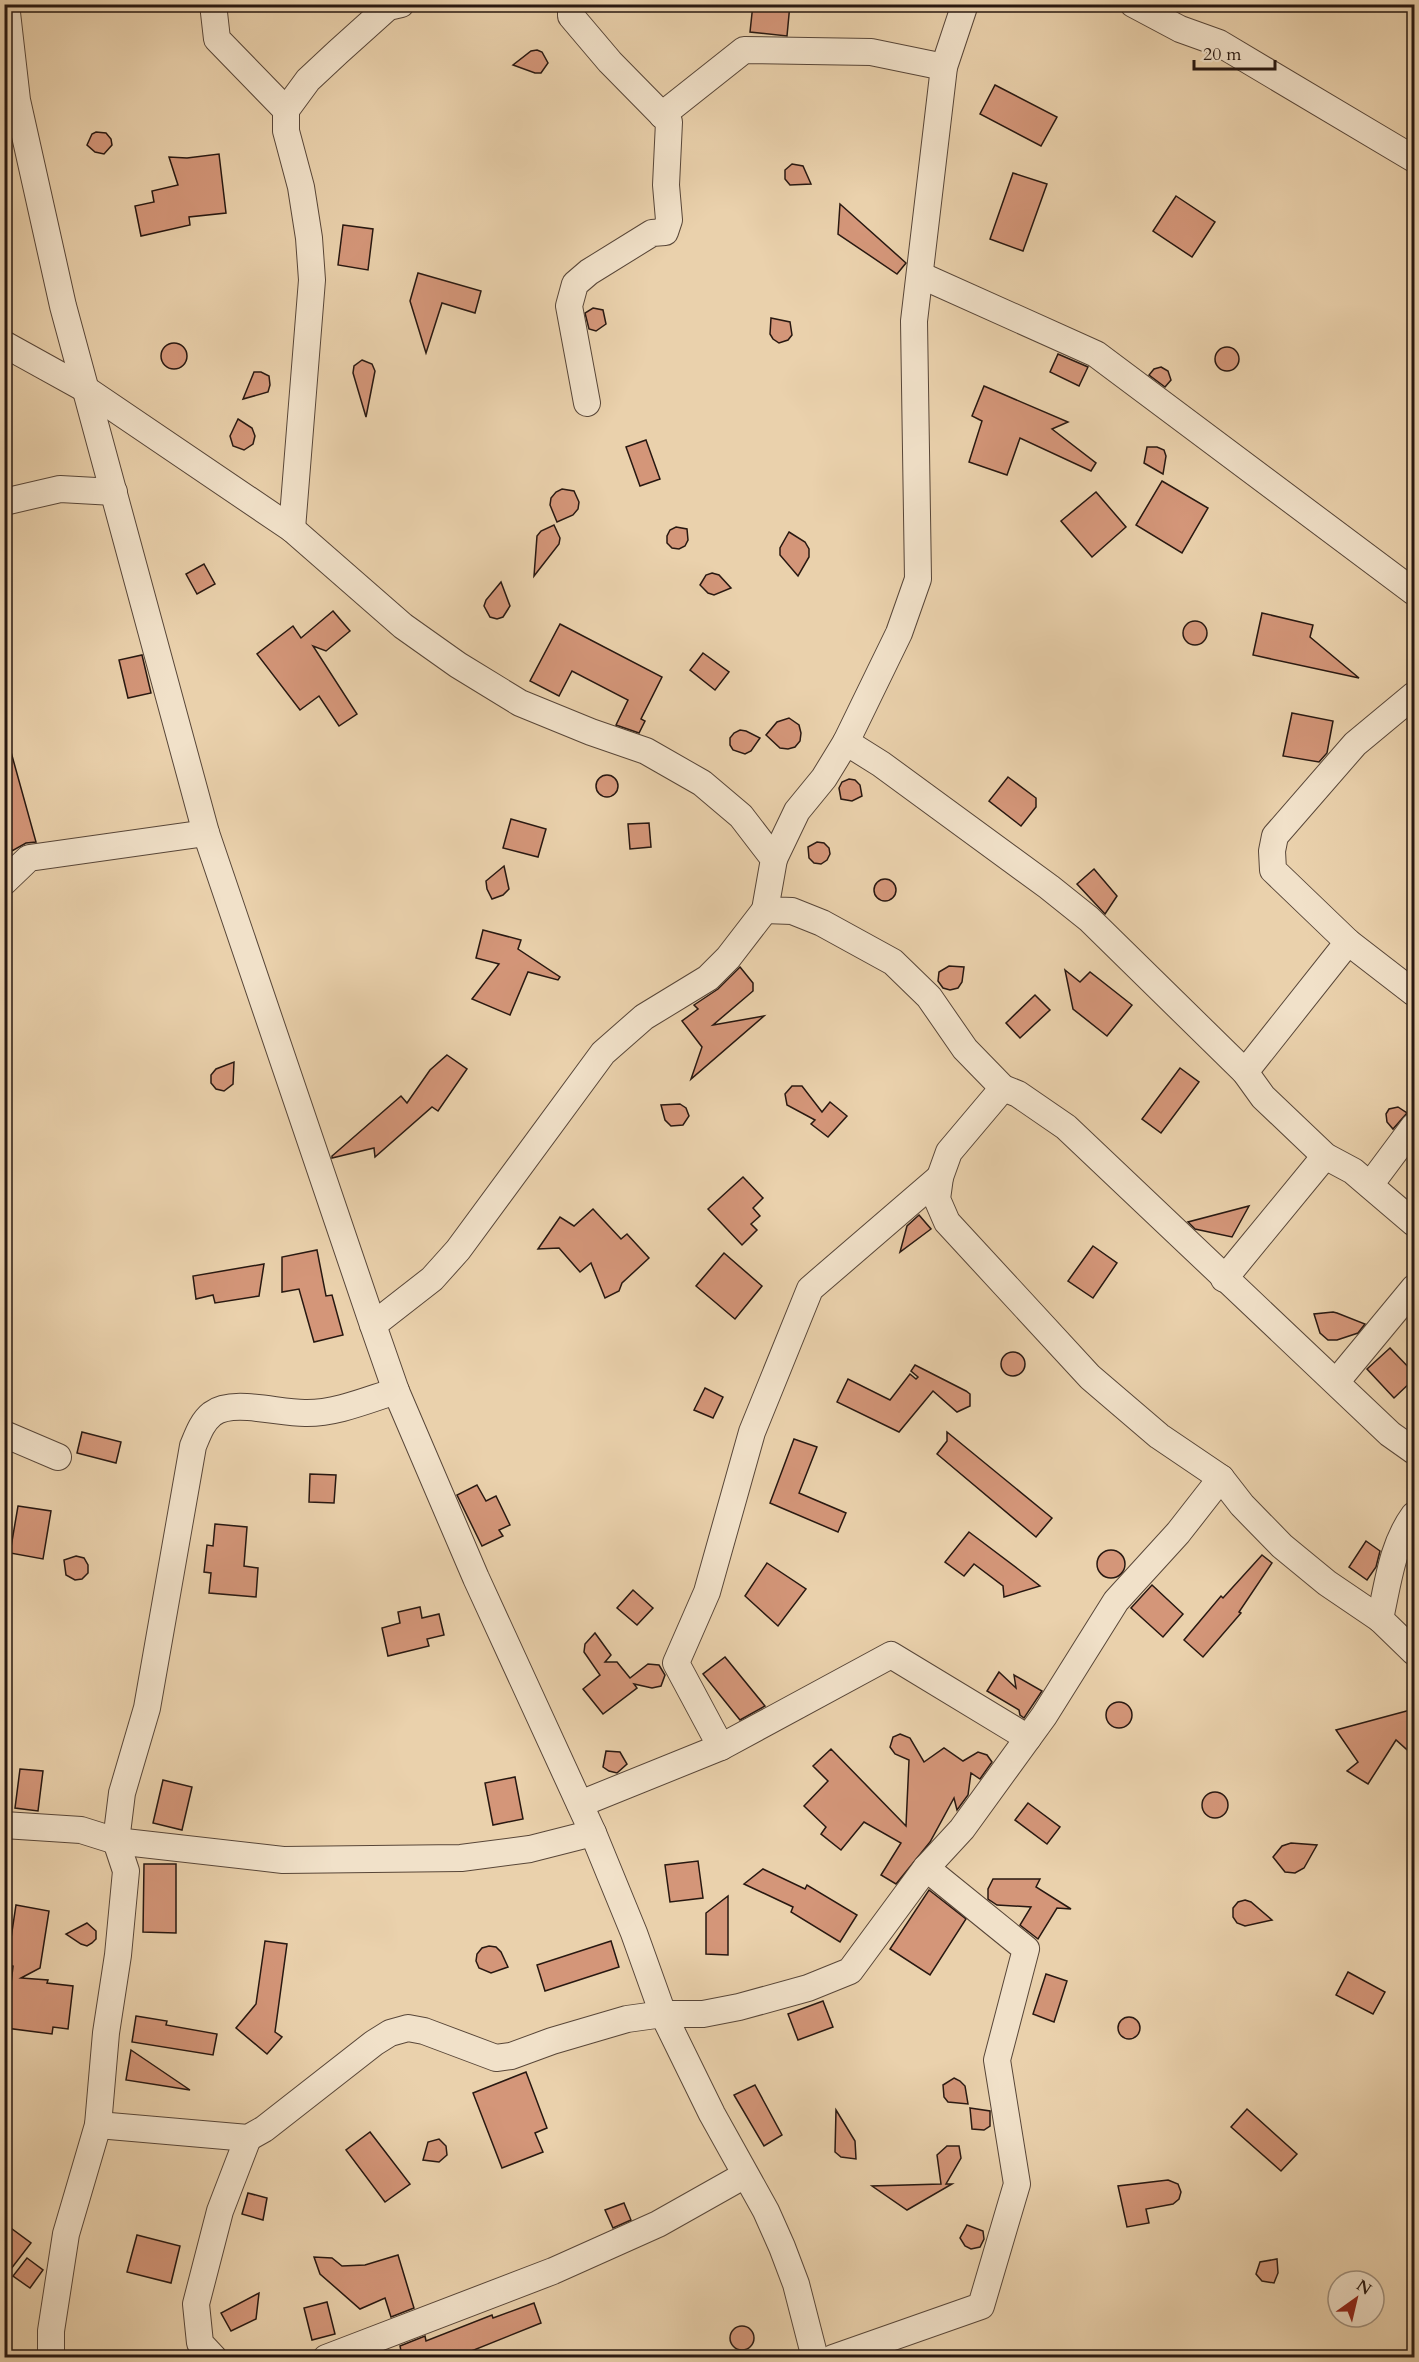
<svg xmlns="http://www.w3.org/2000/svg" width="1419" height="2362" font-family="Cardo,serif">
	<rect width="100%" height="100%" fill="#ead1ac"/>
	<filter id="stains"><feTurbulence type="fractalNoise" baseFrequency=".00333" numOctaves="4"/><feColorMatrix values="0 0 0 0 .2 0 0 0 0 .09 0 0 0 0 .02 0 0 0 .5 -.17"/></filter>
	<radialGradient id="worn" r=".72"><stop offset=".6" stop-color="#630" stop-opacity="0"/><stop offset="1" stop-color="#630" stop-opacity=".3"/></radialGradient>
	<g fill="#d49679" stroke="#281811" stroke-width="1.5">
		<path d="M 753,4 L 790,4 L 787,36 L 750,32 Z"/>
		<path d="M 537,50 L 542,52 L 548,63 L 541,73 L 535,73 L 513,65 L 531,51 Z"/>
		<path d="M 995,85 L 1057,117 L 1041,146 L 980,114 Z"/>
		<path d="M 96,132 L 106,133 L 111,139 L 112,145 L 104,154 L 95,152 L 87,145 L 92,134 Z"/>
		<path d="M 219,154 L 226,213 L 189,217 L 190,225 L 141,236 L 135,206 L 154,202 L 152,191 L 178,185 L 169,157 L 187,158 Z"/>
		<path d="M 792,164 L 803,166 L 811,184 L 790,185 L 785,179 L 785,170 Z"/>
		<path d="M 1013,173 L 1047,184 L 1023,251 L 990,239 Z"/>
		<path d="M 1176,196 L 1215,222 L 1192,257 L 1153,231 Z"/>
		<path d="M 840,204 L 906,263 L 897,274 L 838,234 Z"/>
		<path d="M 343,225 L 373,229 L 368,270 L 338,265 Z"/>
		<path d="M 418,273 L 481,291 L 475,313 L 442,303 L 426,353 L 410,301 Z"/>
		<path d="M 593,308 L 603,310 L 606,324 L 596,331 L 589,329 L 585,313 Z"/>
		<path d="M 771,318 L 790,322 L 792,335 L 788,340 L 779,343 L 773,339 L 770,334 Z"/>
		<circle cx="174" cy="356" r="13"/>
		<circle cx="1227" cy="359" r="12"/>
		<path d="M 1058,354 L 1088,367 L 1079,386 L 1050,372 Z"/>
		<path d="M 362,360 L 372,364 L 375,371 L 366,417 L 353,373 L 354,366 Z"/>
		<path d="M 1161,367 L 1168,371 L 1171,380 L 1165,387 L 1149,375 L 1154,369 Z"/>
		<path d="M 254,372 L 261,372 L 269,376 L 270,385 L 268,392 L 243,399 Z"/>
		<path d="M 984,386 L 1068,422 L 1052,429 L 1096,463 L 1091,471 L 1020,438 L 1007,475 L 969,462 L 982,421 L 972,416 Z"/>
		<path d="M 238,419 L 252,428 L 255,436 L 253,444 L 244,450 L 233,446 L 230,436 Z"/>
		<path d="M 646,440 L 660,479 L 640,486 L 626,447 Z"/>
		<path d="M 1147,447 L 1157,447 L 1164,450 L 1166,456 L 1163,474 L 1144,463 Z"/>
		<path d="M 1162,481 L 1208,508 L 1182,553 L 1136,525 Z"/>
		<path d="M 562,489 L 574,491 L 579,502 L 578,509 L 573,515 L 557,522 L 550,505 L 551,498 L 556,492 Z"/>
		<path d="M 1096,492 L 1126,527 L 1092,557 L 1061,521 Z"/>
		<path d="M 554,525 L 560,538 L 559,544 L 534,576 L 537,536 L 541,531 Z"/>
		<path d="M 676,527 L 687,529 L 688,540 L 685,546 L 679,549 L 672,548 L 667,543 L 667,536 L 670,530 Z"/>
		<path d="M 789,532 L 805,542 L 809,549 L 809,557 L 798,576 L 780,555 L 780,548 Z"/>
		<path d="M 204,564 L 215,584 L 197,594 L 186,574 Z"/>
		<path d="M 712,573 L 719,575 L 731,588 L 714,595 L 708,593 L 700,585 L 706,575 Z"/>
		<path d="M 501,582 L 510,606 L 503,617 L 497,619 L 490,617 L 484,606 L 486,600 Z"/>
		<path d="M 333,611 L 350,631 L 326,651 L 313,646 L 357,714 L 339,726 L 319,696 L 300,710 L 257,654 L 293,626 L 301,638 Z"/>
		<path d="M 1262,613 L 1313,625 L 1310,637 L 1359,678 L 1253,655 Z"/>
		<circle cx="1195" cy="633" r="12"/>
		<path d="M 560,624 L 662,677 L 641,719 L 645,721 L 639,733 L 616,725 L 628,700 L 572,671 L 559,696 L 530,681 Z"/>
		<path d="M 703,653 L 729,672 L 715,690 L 690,670 Z"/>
		<path d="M 142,655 L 151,693 L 128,698 L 119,660 Z"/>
		<path d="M 1292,713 L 1333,721 L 1327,753 L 1319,762 L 1283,756 Z"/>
		<path d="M 789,718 L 799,725 L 801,733 L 800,741 L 795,747 L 788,749 L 780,748 L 766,735 L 777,722 Z"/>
		<path d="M 740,730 L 746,731 L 760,738 L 751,751 L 745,754 L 733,750 L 730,745 L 730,738 L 734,733 Z"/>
		<path d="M 11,752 L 36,842 L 26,843 L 12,851 L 4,825 L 4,753 Z"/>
		<circle cx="607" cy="786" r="11"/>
		<path d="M 1008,777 L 1036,798 L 1036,807 L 1021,826 L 989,801 Z"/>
		<path d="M 849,779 L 855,780 L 860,785 L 862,796 L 852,801 L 841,799 L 839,788 L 842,782 Z"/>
		<path d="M 511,819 L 546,829 L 538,857 L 503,848 Z"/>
		<path d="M 649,823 L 651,847 L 630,849 L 628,824 Z"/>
		<path d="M 817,842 L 824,843 L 829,848 L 830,854 L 827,860 L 821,864 L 814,863 L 809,858 L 808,847 Z"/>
		<path d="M 504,866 L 509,889 L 503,895 L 492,899 L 487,889 L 486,881 Z"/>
		<path d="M 1094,869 L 1117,896 L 1105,914 L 1077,884 Z"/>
		<circle cx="885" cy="890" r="11"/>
		<path d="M 483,930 L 521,940 L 518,949 L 560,977 L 558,980 L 528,972 L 510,1015 L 472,999 L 499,964 L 476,958 Z"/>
		<path d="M 949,966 L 964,967 L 962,982 L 958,988 L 950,990 L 943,988 L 938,981 L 939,972 Z"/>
		<path d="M 740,967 L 753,983 L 753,991 L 713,1025 L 764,1016 L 691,1079 L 702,1047 L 682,1021 L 698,1009 L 694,1005 L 718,989 Z"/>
		<path d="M 1065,970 L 1080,982 L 1090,972 L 1132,1005 L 1107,1036 L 1073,1009 Z"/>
		<path d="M 1035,995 L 1050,1010 L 1020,1038 L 1006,1023 Z"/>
		<path d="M 447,1055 L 467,1069 L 438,1111 L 432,1107 L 375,1157 L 374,1148 L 332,1158 L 332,1156 L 401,1096 L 407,1103 L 430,1070 Z"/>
		<path d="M 234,1062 L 233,1084 L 224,1091 L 216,1089 L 211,1083 L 211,1075 L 216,1069 Z"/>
		<path d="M 1180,1068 L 1199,1082 L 1161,1133 L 1142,1119 Z"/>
		<path d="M 792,1086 L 802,1086 L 822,1112 L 830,1102 L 847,1116 L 828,1137 L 811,1124 L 815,1120 L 787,1105 L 785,1094 Z"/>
		<path d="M 680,1104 L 686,1108 L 689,1116 L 683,1125 L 671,1126 L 665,1120 L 661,1105 Z"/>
		<path d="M 1398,1107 L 1407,1113 L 1393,1129 L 1387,1122 L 1386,1114 L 1389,1109 Z"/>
		<path d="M 743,1177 L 763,1198 L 753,1208 L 760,1216 L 751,1224 L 757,1230 L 742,1245 L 708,1209 Z"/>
		<path d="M 1249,1206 L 1232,1237 L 1195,1229 L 1188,1222 Z"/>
		<path d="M 593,1209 L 621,1239 L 627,1234 L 649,1258 L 622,1283 L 619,1291 L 605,1298 L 591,1263 L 580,1272 L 559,1248 L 538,1249 L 560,1217 L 574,1226 Z"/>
		<path d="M 919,1215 L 931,1229 L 900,1252 L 907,1226 Z"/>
		<path d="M 1093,1246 L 1117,1263 L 1093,1298 L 1068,1281 Z"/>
		<path d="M 317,1250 L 326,1296 L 332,1295 L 343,1335 L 314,1342 L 299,1289 L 282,1292 L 282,1257 Z"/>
		<path d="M 724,1253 L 762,1286 L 735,1319 L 696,1286 Z"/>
		<path d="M 264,1264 L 259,1296 L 215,1303 L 213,1295 L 196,1299 L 193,1276 Z"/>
		<path d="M 1333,1312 L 1337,1313 L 1365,1324 L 1358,1333 L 1337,1340 L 1328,1340 L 1320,1333 L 1314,1314 Z"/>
		<path d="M 1390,1348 L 1414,1373 L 1414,1379 L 1394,1398 L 1367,1369 Z"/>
		<circle cx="1013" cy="1364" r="12"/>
		<path d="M 915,1365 L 966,1391 L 970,1394 L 970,1406 L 957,1412 L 933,1391 L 899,1432 L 837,1402 L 848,1379 L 890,1400 L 910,1374 L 916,1379 L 918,1377 L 911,1371 Z"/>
		<path d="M 705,1388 L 723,1397 L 713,1418 L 694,1410 Z"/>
		<path d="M 82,1432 L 121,1442 L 116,1463 L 77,1453 Z"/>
		<path d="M 947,1432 L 1052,1518 L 1036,1537 L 937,1454 L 947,1441 Z"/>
		<path d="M 794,1439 L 817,1447 L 799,1493 L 846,1513 L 838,1532 L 770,1503 Z"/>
		<path d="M 310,1474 L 336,1475 L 334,1503 L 309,1502 Z"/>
		<path d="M 477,1485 L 486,1501 L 496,1496 L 510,1525 L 499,1530 L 503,1536 L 482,1546 L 457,1495 Z"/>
		<path d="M 18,1506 L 51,1511 L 43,1559 L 10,1553 Z"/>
		<path d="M 215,1524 L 247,1527 L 244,1566 L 258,1568 L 256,1597 L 209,1593 L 211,1573 L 204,1572 L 207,1545 L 213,1546 Z"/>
		<path d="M 969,1532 L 1018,1569 L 1040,1586 L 1004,1597 L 1003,1586 L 974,1564 L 964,1576 L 945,1562 Z"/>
		<path d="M 1366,1541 L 1380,1551 L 1376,1567 L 1367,1580 L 1349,1567 Z"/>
		<circle cx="1111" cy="1564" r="14"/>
		<path d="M 1262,1555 L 1272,1563 L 1239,1612 L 1241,1613 L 1203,1657 L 1184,1640 L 1221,1596 L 1223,1598 Z"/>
		<path d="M 76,1556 L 84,1558 L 88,1565 L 88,1573 L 82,1579 L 75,1580 L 66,1575 L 64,1560 Z"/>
		<path d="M 767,1563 L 806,1589 L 778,1626 L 745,1596 Z"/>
		<path d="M 1152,1585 L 1183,1614 L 1163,1637 L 1131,1608 Z"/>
		<path d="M 633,1590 L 653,1608 L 637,1625 L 617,1608 Z"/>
		<path d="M 420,1607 L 422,1618 L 439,1614 L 444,1635 L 427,1639 L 429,1646 L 388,1656 L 382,1628 L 400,1623 L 398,1612 Z"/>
		<path d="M 595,1633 L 611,1655 L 605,1662 L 617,1662 L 630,1678 L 648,1664 L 659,1665 L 665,1675 L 661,1686 L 652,1688 L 634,1684 L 637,1688 L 603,1714 L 583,1689 L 600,1675 L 584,1652 L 585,1644 Z"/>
		<path d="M 725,1657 L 765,1706 L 740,1720 L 703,1674 Z"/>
		<path d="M 999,1672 L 1016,1688 L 1014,1675 L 1042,1691 L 1024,1718 L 1020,1715 L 1019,1710 L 987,1691 Z"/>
		<circle cx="1119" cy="1715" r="13"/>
		<path d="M 1414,1709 L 1414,1756 L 1396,1740 L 1368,1784 L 1347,1771 L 1358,1762 L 1336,1730 Z"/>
		<path d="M 900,1734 L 910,1738 L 924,1762 L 944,1748 L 963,1761 L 978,1752 L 987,1755 L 992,1762 L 980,1779 L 971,1773 L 968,1795 L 957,1810 L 954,1798 L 930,1842 L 896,1884 L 881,1875 L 901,1843 L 864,1822 L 841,1850 L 821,1834 L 826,1827 L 804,1806 L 828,1781 L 813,1766 L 831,1749 L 906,1826 L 909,1760 L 895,1754 L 890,1747 L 893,1737 Z"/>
		<path d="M 606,1751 L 620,1752 L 627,1764 L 617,1773 L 609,1771 L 603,1767 Z"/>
		<path d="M 20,1769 L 43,1771 L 38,1811 L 15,1808 Z"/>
		<path d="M 515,1777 L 523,1819 L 493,1825 L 485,1783 Z"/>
		<path d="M 163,1780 L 192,1787 L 182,1830 L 153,1823 Z"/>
		<circle cx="1215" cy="1805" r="13"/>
		<path d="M 1028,1803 L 1060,1827 L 1047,1844 L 1015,1820 Z"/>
		<path d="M 1291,1843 L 1317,1845 L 1304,1868 L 1295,1873 L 1285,1872 L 1273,1857 L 1282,1846 Z"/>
		<path d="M 698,1861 L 703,1898 L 670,1902 L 665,1865 Z"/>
		<path d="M 144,1864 L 176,1864 L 176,1933 L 143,1932 Z"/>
		<path d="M 763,1869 L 805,1889 L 807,1885 L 857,1915 L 840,1942 L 791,1912 L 793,1907 L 744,1884 Z"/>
		<path d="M 993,1879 L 1040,1879 L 1036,1887 L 1071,1909 L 1057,1908 L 1038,1939 L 1020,1925 L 1031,1907 L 997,1905 L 988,1899 L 988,1889 Z"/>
		<path d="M 929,1890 L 966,1919 L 930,1975 L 890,1949 Z"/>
		<path d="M 728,1896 L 728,1955 L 706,1954 L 706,1913 Z"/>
		<path d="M 1245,1900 L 1251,1902 L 1272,1920 L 1245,1926 L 1237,1923 L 1233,1917 L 1233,1908 L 1238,1902 Z"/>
		<path d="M 16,1905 L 49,1911 L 40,1968 L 21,1978 L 48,1980 L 47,1983 L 73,1986 L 68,2029 L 53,2027 L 52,2034 L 6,2028 L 13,1966 L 7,1965 Z"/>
		<path d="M 87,1923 L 96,1931 L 96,1939 L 92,1943 L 87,1946 L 81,1944 L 66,1934 Z"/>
		<path d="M 265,1941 L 287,1944 L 275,2032 L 282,2037 L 267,2054 L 236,2028 L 256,2004 Z"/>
		<path d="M 611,1941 L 619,1967 L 545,1991 L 537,1965 Z"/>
		<path d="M 489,1946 L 496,1947 L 501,1952 L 508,1967 L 491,1973 L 479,1968 L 476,1961 L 477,1954 L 482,1948 Z"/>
		<path d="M 1348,1972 L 1385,1992 L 1373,2014 L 1336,1995 Z"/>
		<path d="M 1046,1974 L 1067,1981 L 1054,2022 L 1033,2014 Z"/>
		<path d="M 823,2001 L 833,2027 L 798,2040 L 788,2014 Z"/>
		<path d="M 136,2016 L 167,2021 L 166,2025 L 217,2034 L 213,2055 L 132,2042 Z"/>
		<circle cx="1129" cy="2028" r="11"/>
		<path d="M 131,2050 L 190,2090 L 126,2080 Z"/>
		<path d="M 526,2072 L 547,2128 L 535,2133 L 543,2152 L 502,2168 L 473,2093 Z"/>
		<path d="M 954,2078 L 960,2081 L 965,2086 L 968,2104 L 948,2102 L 944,2097 L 943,2085 Z"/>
		<path d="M 755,2085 L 782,2135 L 764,2146 L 734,2095 Z"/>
		<path d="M 970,2108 L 990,2111 L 990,2126 L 984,2130 L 972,2129 Z"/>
		<path d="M 1247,2109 L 1297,2154 L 1281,2171 L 1231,2127 Z"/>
		<path d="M 836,2110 L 855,2141 L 856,2159 L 841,2157 L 835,2152 Z"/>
		<path d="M 370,2132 L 410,2184 L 385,2202 L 346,2150 Z"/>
		<path d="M 439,2139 L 446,2146 L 447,2155 L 439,2162 L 423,2160 L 428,2142 Z"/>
		<path d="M 947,2146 L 959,2146 L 961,2158 L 946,2184 L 952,2184 L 907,2210 L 872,2186 L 941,2184 L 937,2155 Z"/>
		<path d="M 1168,2180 L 1178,2184 L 1181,2192 L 1179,2199 L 1173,2204 L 1146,2209 L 1149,2223 L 1127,2227 L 1118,2186 Z"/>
		<path d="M 248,2193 L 267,2198 L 263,2220 L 242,2214 Z"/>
		<path d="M 624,2203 L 631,2220 L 613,2228 L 605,2210 Z"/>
		<path d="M 4,2223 L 31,2243 L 4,2278 Z"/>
		<path d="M 967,2225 L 983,2231 L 984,2239 L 980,2247 L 971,2249 L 965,2246 L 960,2238 Z"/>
		<path d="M 137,2235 L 180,2246 L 171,2283 L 127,2272 Z"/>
		<path d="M 398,2255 L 414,2308 L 391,2317 L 385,2298 L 360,2309 L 320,2274 L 314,2257 L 332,2258 L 342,2266 L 365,2265 Z"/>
		<path d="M 27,2258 L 43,2270 L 30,2288 L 13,2276 Z"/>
		<path d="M 1277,2259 L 1278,2273 L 1274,2283 L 1262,2281 L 1256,2274 L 1260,2262 Z"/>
		<path d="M 259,2293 L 256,2319 L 231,2331 L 221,2313 Z"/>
		<path d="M 327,2302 L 335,2334 L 312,2340 L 304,2308 Z"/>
		<path d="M 534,2303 L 541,2323 L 454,2358 L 389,2358 L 401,2351 L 400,2346 L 425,2336 L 426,2341 L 492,2315 L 493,2318 Z"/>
		<circle cx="742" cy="2338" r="12"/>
	</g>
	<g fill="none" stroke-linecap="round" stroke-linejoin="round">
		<defs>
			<g id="minor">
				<path d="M 6,4 L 17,100 L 63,306 L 206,833 L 373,1325 L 396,1391 L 476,1578 L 593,1833 L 634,1933 L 663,2014 L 712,2114 L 766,2211 L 782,2247 L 796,2284 L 815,2358"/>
				<path d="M 213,4 L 217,39 L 286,110"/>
				<path d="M 571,4 L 571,16 L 610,62 L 669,122 L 666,185 L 669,220 L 665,232 L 652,233 L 589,272 L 575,284 L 569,306 L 587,403"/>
				<path d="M 1133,4 L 1180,29 L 1219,43 L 1414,159"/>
				<path d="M 662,115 L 744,50 L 871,52 L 944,67"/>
				<path d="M 920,275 L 1096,354 L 1414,592"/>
				<path d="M 4,344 L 87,390 L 292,529 L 403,626 L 458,665 L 520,703 L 591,732 L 646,751 L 702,783 L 741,816 L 774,859 L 765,910 L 792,911 L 822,923 L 893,962 L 929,997 L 965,1049 L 1003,1088 L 1018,1094 L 1066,1127 L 1390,1434 L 1414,1451"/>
				<path d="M 4,502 L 60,489 L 114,492"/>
				<path d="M 292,529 L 312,280 L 309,238 L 301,187 L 286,131 L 286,110 L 308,80 L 338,52 L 388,7 L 401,4"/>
				<path d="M 1414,695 L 1355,744 L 1275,836 L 1272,851 L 1273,870 L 1348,942 L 1414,993"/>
				<path d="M 846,742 L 899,633 L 918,579 L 914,321 L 944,67 L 965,4"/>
				<path d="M 774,859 L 797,811 L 824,778 L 846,742 L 881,764 L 1049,887 L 1089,919 L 1245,1072 L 1263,1097 L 1325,1156 L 1353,1171 L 1414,1223"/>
				<path d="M 4,882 L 29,858 L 206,833"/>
				<path d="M 1245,1072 L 1348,942"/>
				<path d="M 1003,1088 L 949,1152 L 940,1177 L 937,1199 L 947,1222 L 1090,1377 L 1159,1436 L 1221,1478 L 1242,1505 L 1282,1546 L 1327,1583 L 1380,1619 L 1414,1652"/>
				<path d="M 1370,1185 L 1414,1126"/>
				<path d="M 1224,1279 L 1325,1156"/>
				<path d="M 373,1325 L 432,1279 L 458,1250 L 603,1053 L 644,1017 L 708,978 L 728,958 L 765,910"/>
				<path d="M 1337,1381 L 1414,1288"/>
				<path d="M 4,1434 L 58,1457"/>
				<path d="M 1380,1619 C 1388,1583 1392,1545 1414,1515"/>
				<path d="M 721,1747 L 891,1655 L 1028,1738"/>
				<path d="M 580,1804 L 721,1747 L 676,1663 L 707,1592 L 752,1432 L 810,1289 L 940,1177"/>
				<path d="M 4,1825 L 81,1830 L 116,1841 L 283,1860 L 461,1858 L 530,1849 L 593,1833"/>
				<path d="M 98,2125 L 248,2138 L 264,2129 L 374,2043 L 390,2033 L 408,2028 L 424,2031 L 496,2058 L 511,2056 L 552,2041 L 627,2019 L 663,2014 L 703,2014 L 739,2007 L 808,1988 L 850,1971 L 926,1868 L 962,1829 L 1044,1716 L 1116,1601 L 1178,1533 L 1221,1478"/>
				<path d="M 51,2358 L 51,2331 L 66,2234 L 98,2125 L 106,2033 L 118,1955 L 126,1871 L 116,1841 L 122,1793 L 147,1708 L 193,1446 C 198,1434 202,1422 212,1414 C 233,1398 280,1414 307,1413 C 337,1413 367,1400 396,1391"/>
				<path d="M 214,2358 L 200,2343 L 196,2304 L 220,2211 L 248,2138"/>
				<path d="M 326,2358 L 553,2271 L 658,2224 L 745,2175"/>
				<path d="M 833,2358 L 981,2306 L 1017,2184 L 997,2060 L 1026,1949 L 926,1868"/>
			</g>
		</defs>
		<use href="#minor" stroke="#584638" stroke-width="28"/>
		<use href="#minor" stroke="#f1e1c9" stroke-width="26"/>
	</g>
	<rect width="1419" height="2362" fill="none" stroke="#ead1ac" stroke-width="24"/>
	<rect x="6" y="6" width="1407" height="2350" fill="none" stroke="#281811" stroke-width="3"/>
	<rect x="12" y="12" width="1395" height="2338" fill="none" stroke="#281811" stroke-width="1.5"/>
	<g transform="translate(1356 2299) rotate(34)"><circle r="28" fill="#f1e1c9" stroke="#a1917f" stroke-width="1.5"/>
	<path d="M0-4.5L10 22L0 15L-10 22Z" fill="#8f2418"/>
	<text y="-9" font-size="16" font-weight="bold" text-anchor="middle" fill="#281811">N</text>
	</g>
	<path d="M1194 60v9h81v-9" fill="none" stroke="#281811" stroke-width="3"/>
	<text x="1203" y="60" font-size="18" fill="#281811" stroke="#f1e1c9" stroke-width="4.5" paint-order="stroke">20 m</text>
	<rect width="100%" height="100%" filter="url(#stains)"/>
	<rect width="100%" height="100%" fill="url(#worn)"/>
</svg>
